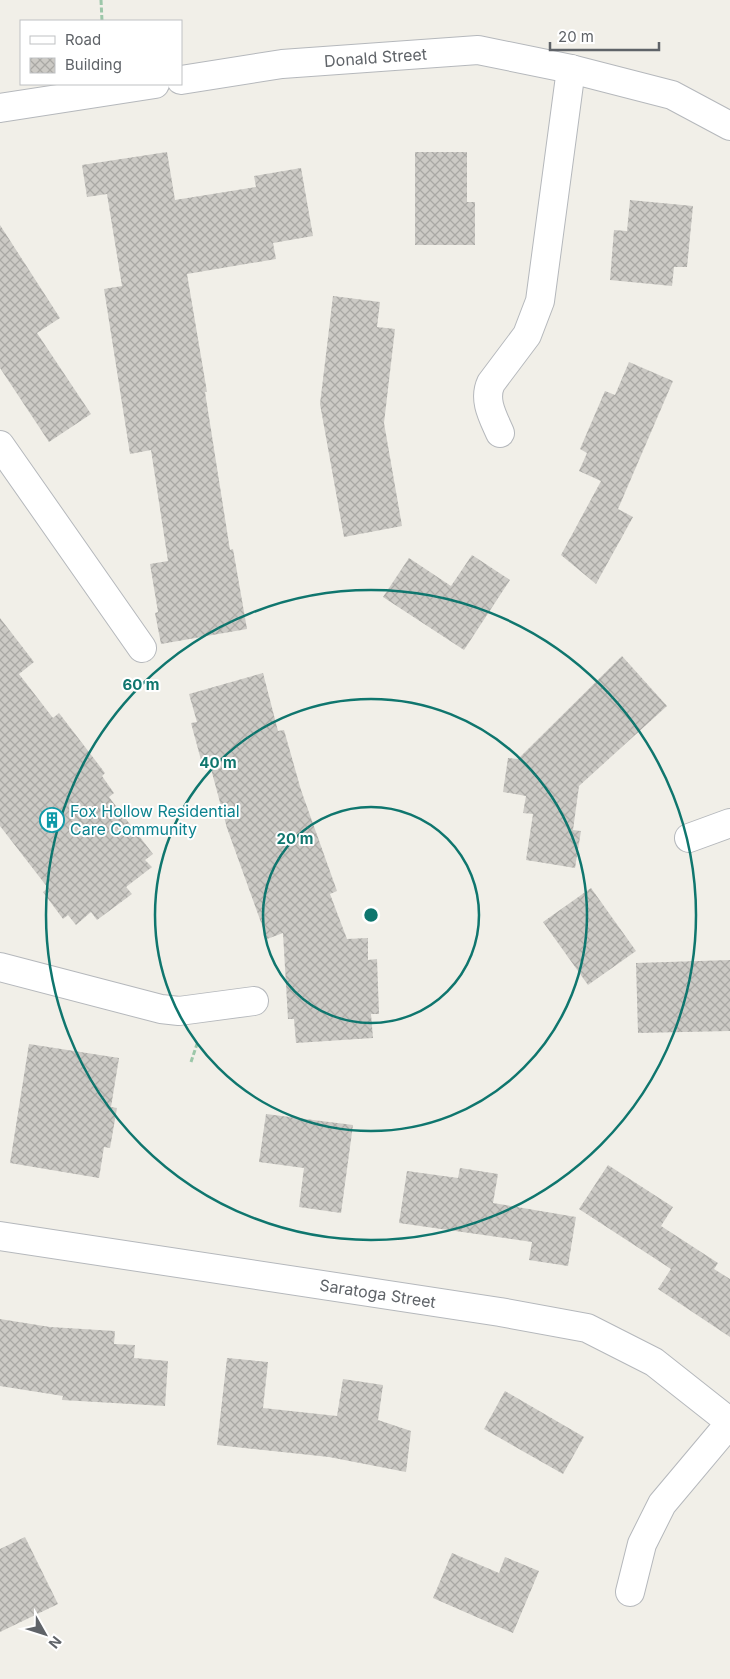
<svg xmlns="http://www.w3.org/2000/svg" width="730" height="1679" font-family="Inter,sans-serif">
	<defs>
		<pattern id="building-cross-hatch" width="8" height="8" patternUnits="userSpaceOnUse" patternTransform="scale(1.25)"><rect width="8" height="8" fill="#cccac5"/><path d="M0 0l8 8M0 8l8-8" fill="none" stroke="#a9a8a4"/></pattern>
	</defs>
	<rect width="100%" height="100%" fill="#f1efe8"/>
	<g fill="url(#building-cross-hatch)">
		<path d="M 167,152 L 175,200 L 256,187 L 254,176 L 301,168 L 313,236 L 273,243 L 276,259 L 187,274 L 207,392 L 205,392 L 230,550 L 233,549 L 247,629 L 161,644 L 155,613 L 158,612 L 150,564 L 168,561 L 151,450 L 130,454 L 104,289 L 122,286 L 107,194 L 87,197 L 82,165 Z"/>
		<path d="M 415,152 L 467,152 L 467,202 L 475,202 L 475,245 L 415,245 Z"/>
		<path d="M 630,200 L 693,206 L 687,267 L 674,267 L 672,286 L 610,280 L 614,230 L 627,231 Z"/>
		<path d="M 0,225 L 60,318 L 37,333 L 91,414 L 49,442 L 0,368 Z"/>
		<path d="M 333,296 L 380,302 L 377,327 L 395,329 L 384,423 L 402,526 L 344,537 L 320,404 Z"/>
		<path d="M 629,362 L 673,381 L 618,509 L 633,517 L 596,584 L 561,555 L 601,481 L 579,471 L 587,453 L 580,449 L 605,391 L 615,395 Z"/>
		<path d="M 472,555 L 510,580 L 464,650 L 383,597 L 409,558 L 451,586 Z"/>
		<path d="M 0,618 L 34,662 L 19,674 L 53,718 L 59,713 L 105,773 L 102,776 L 114,793 L 109,797 L 153,854 L 145,860 L 152,867 L 126,887 L 132,894 L 97,920 L 91,912 L 76,925 L 68,915 L 63,919 L 43,892 L 48,888 L 0,826 Z"/>
		<path d="M 622,656 L 667,706 L 579,786 L 573,830 L 581,831 L 575,868 L 526,860 L 533,814 L 523,813 L 526,796 L 503,792 L 508,758 L 518,759 Z"/>
		<path d="M 263,673 L 278,731 L 284,730 L 301,790 L 337,891 L 330,894 L 347,939 L 368,938 L 368,960 L 377,959 L 379,1014 L 371,1014 L 373,1038 L 296,1043 L 294,1019 L 288,1019 L 283,933 L 267,939 L 227,828 L 208,758 L 201,760 L 191,723 L 197,722 L 189,694 Z"/>
		<path d="M 591,888 L 636,951 L 588,985 L 543,922 Z"/>
		<path d="M 730,960 L 730,1031 L 638,1033 L 636,963 Z"/>
		<path d="M 29,1044 L 119,1058 L 111,1107 L 117,1108 L 110,1148 L 104,1147 L 99,1178 L 10,1163 Z"/>
		<path d="M 266,1114 L 353,1125 L 341,1213 L 299,1207 L 304,1168 L 259,1162 Z"/>
		<path d="M 608,1165 L 673,1207 L 661,1226 L 718,1263 L 714,1269 L 730,1279 L 730,1337 L 658,1289 L 671,1269 L 579,1209 Z"/>
		<path d="M 460,1168 L 498,1174 L 493,1203 L 576,1217 L 568,1266 L 529,1260 L 532,1242 L 399,1223 L 407,1171 L 458,1178 Z"/>
		<path d="M 0,1319 L 50,1327 L 115,1331 L 114,1344 L 135,1345 L 134,1358 L 168,1361 L 165,1406 L 62,1400 L 63,1396 L 0,1386 Z"/>
		<path d="M 227,1358 L 268,1362 L 263,1408 L 337,1416 L 343,1379 L 383,1385 L 378,1420 L 411,1431 L 406,1472 L 329,1457 L 217,1445 Z"/>
		<path d="M 505,1391 L 584,1437 L 563,1474 L 484,1429 Z"/>
		<path d="M 25,1537 L 58,1604 L 0,1632 L 0,1549 Z"/>
		<path d="M 452,1553 L 499,1573 L 505,1557 L 539,1571 L 513,1633 L 433,1598 Z"/>
	</g>
	<g fill="none" stroke-linecap="round" stroke-linejoin="round">
		<defs>
			<g id="minor">
				<path id="s1" d="M 181,80 L 282,64 L 478,50 L 571,69 L 672,95 L 730,126"/>
				<path d="M 0,108 L 155,84"/>
				<path d="M 500,433 C 493,417 483,400 491,383 L 527,335 L 540,301 L 571,69"/>
				<path d="M 0,445 L 142,648"/>
				<path d="M 689,838 L 730,823"/>
				<path d="M 0,967 L 161,1009 L 179,1011 L 254,1001"/>
				<path id="s2" d="M 0,1236 L 500,1312 L 587,1328 L 654,1362 L 730,1422"/>
				<path d="M 630,1592 L 642,1544 L 662,1504 L 730,1423"/>
			</g>
		</defs>
		<use href="#minor" stroke="#b5b8bc" stroke-width="30"/>
		<g stroke="#9cc7a9" stroke-width="3" stroke-dasharray="5 2.5" stroke-linecap="butt">
			<path d="M 101,0 L 102,21"/>
			<path d="M 191,1062 L 197,1044"/>
		</g>
		<use href="#minor" stroke="#fff" stroke-width="28"/>
	</g>
	<g fill="none" stroke="#0f766e" stroke-width="2.5">
		<circle cx="371" cy="915" r="108"/>
		<circle cx="371" cy="915" r="216"/>
		<circle cx="371" cy="915" r="325"/>
	</g>
	<defs>
		<symbol id="building-ring" viewBox="-11 -11 22 22"><circle r="9.5" fill="#fff" stroke="#0f9aa8" stroke-width="1.5"/><path d="M-4-6H4V6H1V3H-1V6H-4ZM-2.5-4.3h1.7v1.8h-1.7ZM.8-4.3h1.7v1.8H.8ZM-2.5-1h1.7V.8h-1.7ZM.8-1h1.7V.8H.8Z" fill="#0f9aa8"/></symbol>
	</defs>
	<g fill-rule="evenodd">
		<use href="#building-ring" x="38" y="806" width="28" height="28"/>
	</g>
	<g text-anchor="middle" stroke-width="4" stroke-linejoin="round" paint-order="stroke">
		<g font-size="16" fill="#5f6368" stroke="#fff">
			<text dy="6" stroke="none"><textPath href="#s1" startOffset="196">Donald Street</textPath></text>
			<text dy="6" stroke="none"><textPath href="#s2" startOffset="382">Saratoga Street</textPath></text>
		</g>
		<g font-size="16" fill="#0d838f" stroke="#fff" text-anchor="start">
			<text x="70" y="817">Fox Hollow Residential<tspan x="70" dy="18">Care Community</tspan></text>
		</g>
	</g>
	<circle cx="371" cy="915" r="8" fill="#0f766e" stroke="#fff" stroke-width="2.5"/>
	<g font-size="15" text-anchor="middle" font-weight="bold" fill="#0f766e" stroke="#fff" stroke-width="4" stroke-linejoin="round" paint-order="stroke">
		<text x="141" y="690">60 m</text>
		<text x="218" y="768">40 m</text>
		<text x="295" y="844">20 m</text>
	</g>
	<rect x="20" y="20" width="162" height="65" fill="#ffffff" stroke="#bfc1c3"/>
	<rect x="30" y="36" width="25" height="8" fill="#ffffff" stroke="#bfc1c3"/>
	<text x="65" y="45" font-size="15" fill="#5f6368">Road</text>
	<rect x="30" y="58" width="25" height="15" fill="url(#building-cross-hatch)" stroke="#bfc1c3"/>
	<text x="65" y="70" font-size="15" fill="#5f6368">Building</text>
	<g transform="translate(45 1634) rotate(129)" stroke="#ffffff" stroke-width="4" paint-order="stroke">
	<path d="M0-4L9 19L0 12L-9 19Z" fill="#5f6368"/>
	<text y="-8" font-size="14" font-weight="bold" text-anchor="middle" fill="#5f6368">N</text>
	</g>
	<path d="M550 42v8h109v-8" fill="none" stroke="#5f6368" stroke-width="2.5"/>
	<text x="558" y="42" font-size="15" fill="#5f6368" stroke="#ffffff" stroke-width="4" paint-order="stroke">20 m</text>
</svg>
